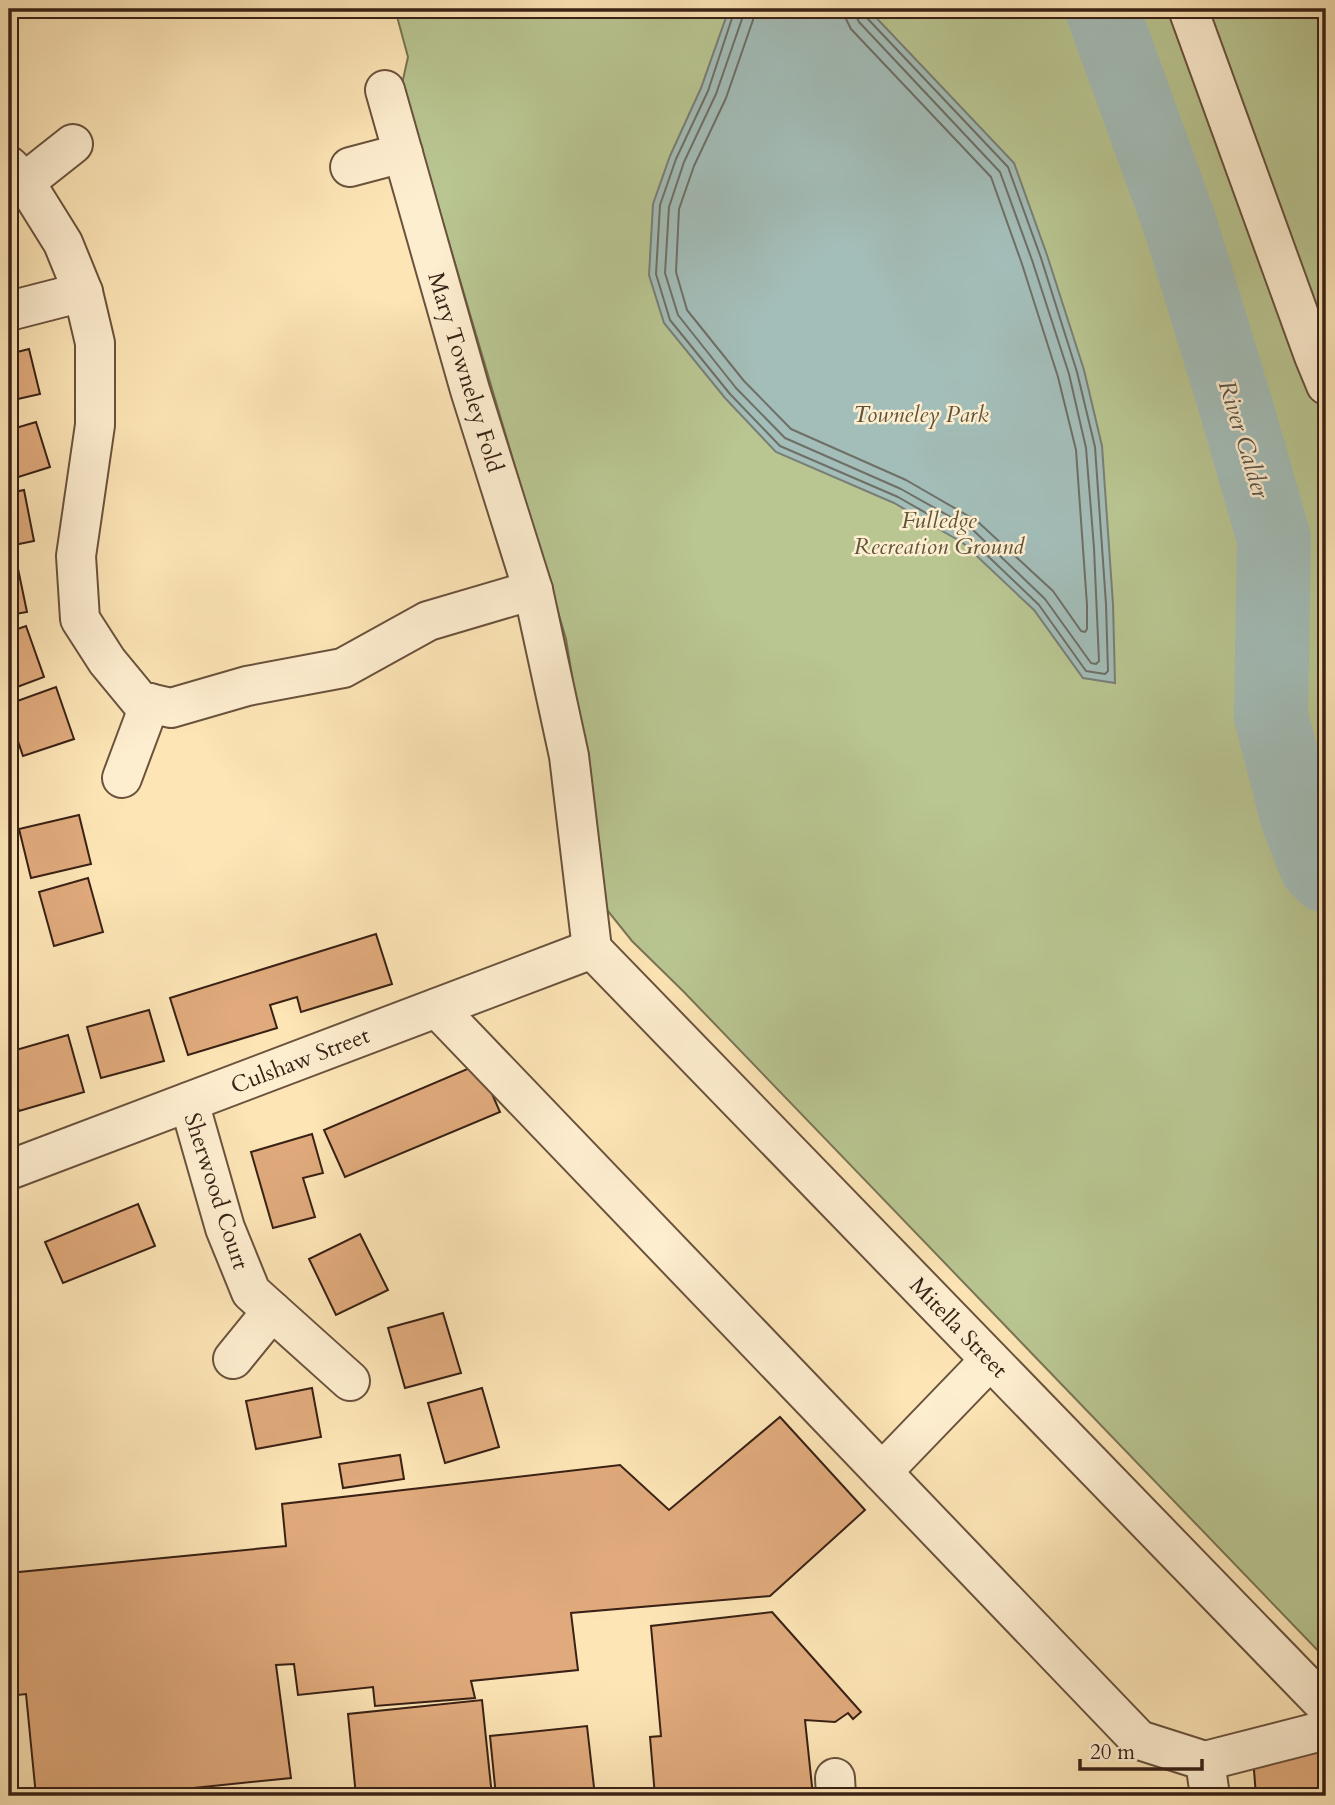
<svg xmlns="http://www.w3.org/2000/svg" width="1335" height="1805" font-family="Cardo,serif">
	<rect width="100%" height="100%" fill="#fde5b6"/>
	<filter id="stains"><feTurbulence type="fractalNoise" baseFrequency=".00286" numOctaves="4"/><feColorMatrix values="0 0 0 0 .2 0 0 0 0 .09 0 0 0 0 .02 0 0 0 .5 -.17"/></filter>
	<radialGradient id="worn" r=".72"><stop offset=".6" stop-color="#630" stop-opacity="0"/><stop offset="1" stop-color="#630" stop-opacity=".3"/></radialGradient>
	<path fill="#b9c692" stroke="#797454" stroke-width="2" d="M 395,9 L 1326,9 L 1326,1659 L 683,991 L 632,941 L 599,900 L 596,822 L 566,639 L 402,84 L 408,57 Z"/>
	<path fill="#a3bdb8" stroke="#797f77" stroke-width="2" d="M 729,9 L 868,9 L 1014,163 L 1047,255 L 1084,370 L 1102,446 L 1113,604 L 1115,683 L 1083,678 L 1034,610 L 963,543 L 894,503 L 776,452 L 725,398 L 664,323 L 649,275 L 653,204 L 670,156 L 701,88 Z"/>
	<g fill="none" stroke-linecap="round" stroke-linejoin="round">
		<g stroke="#6e6f66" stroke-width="2">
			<path d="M 735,9 L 708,91 L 676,159 L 660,205 L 656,274 L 670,320 L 730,394 L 780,446 L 898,497 L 968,537 L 1039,605 L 1086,671 L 1105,674 L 1108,671 L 1106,604 L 1095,447 L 1077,372 L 1041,258 L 1008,167 L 866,17 L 864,9"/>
			<path d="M 744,9 L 743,16 L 716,94 L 684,162 L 669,207 L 665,273 L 678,315 L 736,388 L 785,438 L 901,489 L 972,529 L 1045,599 L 1091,663 L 1096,664 L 1099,661 L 1094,548 L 1086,448 L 1069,374 L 1032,260 L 1000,172 L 859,22 L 856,16 L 855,9"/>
			<path d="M 754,9 L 753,20 L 726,98 L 694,166 L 679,209 L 676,272 L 687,310 L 744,381 L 791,429 L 906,480 L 977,521 L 1053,591 L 1081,631 L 1085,632 L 1087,629 L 1087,605 L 1076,450 L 1058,377 L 1022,264 L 991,177 L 851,29 L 846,19 L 844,9"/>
		</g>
		<path stroke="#a3bdb8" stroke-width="74" d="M 1102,9 L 1180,224 L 1234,400 L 1274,539 L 1271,716 L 1297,817 L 1316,866 L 1326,876"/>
	</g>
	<g fill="#e0aa7c" stroke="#392115" stroke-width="2">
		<path d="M 29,349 L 40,394 L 9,401 L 9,354 Z"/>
		<path d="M 36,422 L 50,467 L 9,480 L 9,430 Z"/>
		<path d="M 24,490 L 34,541 L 9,546 L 9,493 Z"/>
		<path d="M 17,564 L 27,612 L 9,615 L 9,566 Z"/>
		<path d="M 26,626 L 44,677 L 9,690 L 9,632 Z"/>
		<path d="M 56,687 L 74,739 L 23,756 L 9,715 L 9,704 Z"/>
		<path d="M 79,815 L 91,864 L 31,878 L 19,829 Z"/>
		<path d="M 88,878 L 103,932 L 54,946 L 39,892 Z"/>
		<path d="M 376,934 L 392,984 L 301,1012 L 297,997 L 270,1005 L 277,1028 L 188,1055 L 170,998 Z"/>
		<path d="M 149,1010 L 164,1061 L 101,1078 L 87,1027 Z"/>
		<path d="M 68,1035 L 84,1092 L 19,1111 L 9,1076 L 9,1052 Z"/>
		<path d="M 479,1064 L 500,1112 L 345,1177 L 324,1130 Z"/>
		<path d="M 312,1134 L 323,1173 L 303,1178 L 315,1217 L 273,1228 L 251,1152 Z"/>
		<path d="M 138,1204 L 155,1246 L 63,1283 L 45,1242 Z"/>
		<path d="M 360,1234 L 388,1290 L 336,1315 L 309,1259 Z"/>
		<path d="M 443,1313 L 461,1373 L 405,1388 L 388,1328 Z"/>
		<path d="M 312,1388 L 321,1437 L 256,1449 L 246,1401 Z"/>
		<path d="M 482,1388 L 499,1447 L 445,1463 L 428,1403 Z"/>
		<path d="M 780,1417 L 865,1510 L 770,1596 L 571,1613 L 578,1670 L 471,1681 L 475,1698 L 375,1706 L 373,1687 L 298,1695 L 294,1664 L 276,1665 L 291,1778 L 116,1796 L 36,1796 L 26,1694 L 9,1696 L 9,1573 L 286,1546 L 282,1504 L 620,1465 L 669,1510 Z"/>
		<path d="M 400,1455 L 404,1479 L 343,1488 L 339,1464 Z"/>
		<path d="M 772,1612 L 861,1712 L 853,1719 L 848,1713 L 835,1722 L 805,1720 L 813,1796 L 655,1796 L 650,1737 L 661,1736 L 651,1626 Z"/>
		<path d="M 482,1700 L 492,1796 L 356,1796 L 348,1714 Z"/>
		<path d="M 587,1726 L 595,1796 L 496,1796 L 490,1736 Z"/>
		<path d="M 1323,1751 L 1326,1796 L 1256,1796 L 1253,1757 Z"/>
	</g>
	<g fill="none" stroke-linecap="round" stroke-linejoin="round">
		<defs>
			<g id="minor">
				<path d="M 1188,9 L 1314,356 L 1326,385"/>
				<path d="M 385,90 L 470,390 L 533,590 L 569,756 L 592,949"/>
				<path d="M 9,166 L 25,182 L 63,243 L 83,292 L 95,343 L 95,425 L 76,556 L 80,619 L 107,661 L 140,701 L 171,708 L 247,686 L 343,668 L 428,621 L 533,590"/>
				<path d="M 350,167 L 403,153"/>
				<path d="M 25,182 L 73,144"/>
				<path d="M 9,311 L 83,292"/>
				<path d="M 122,778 L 150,703"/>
				<path d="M 592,949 L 1326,1706"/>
				<path d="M 437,1008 L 1139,1740 L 1205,1761 L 1210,1796"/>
				<path d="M 189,1102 L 225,1228 L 251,1292 L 350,1381"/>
				<path d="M 9,1170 L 592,949"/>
				<path d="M 233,1359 L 272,1311"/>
				<path d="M 882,1472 L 990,1360"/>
				<path d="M 1205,1761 L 1326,1730"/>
				<path d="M 835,1778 L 836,1796"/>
			</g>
		</defs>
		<use href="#minor" stroke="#6a523d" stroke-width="42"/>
		<use href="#minor" stroke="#feeed0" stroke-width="38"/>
	</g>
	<g text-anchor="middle" stroke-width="5" stroke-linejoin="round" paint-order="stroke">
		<g font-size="23" fill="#392115" stroke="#feeed0">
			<text transform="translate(466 372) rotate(73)" y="8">Mary Towneley Fold</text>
			<text transform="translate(300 1060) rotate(-21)" y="8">Culshaw Street</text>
			<text transform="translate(217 1191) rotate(72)" y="8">Sherwood Court</text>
			<text transform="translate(959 1327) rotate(46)" y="8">Mitella Street</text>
		</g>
		<g font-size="23" font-style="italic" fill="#5f533a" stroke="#feeed0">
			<text x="921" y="422">Towneley Park</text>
			<text x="939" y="528">Fulledge<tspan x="939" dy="26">Recreation Ground</tspan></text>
		</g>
		<g font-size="24" font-style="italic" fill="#595046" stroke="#feeed0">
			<text transform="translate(1244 439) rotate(73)" y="8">River Calder</text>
		</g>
	</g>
	<rect width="1335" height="1805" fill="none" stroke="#fde5b6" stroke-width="35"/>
	<rect x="10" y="10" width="1314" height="1784" fill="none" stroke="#392115" stroke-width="3.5"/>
	<rect x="18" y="18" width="1300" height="1770" fill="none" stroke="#392115" stroke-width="2"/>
	<path d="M1080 1759v10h122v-10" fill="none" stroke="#392115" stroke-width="3.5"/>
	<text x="1090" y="1759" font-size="21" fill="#392115" stroke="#feeed0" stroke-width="5" paint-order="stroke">20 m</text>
	<rect width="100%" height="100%" filter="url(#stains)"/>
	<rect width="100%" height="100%" fill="url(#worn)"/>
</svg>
